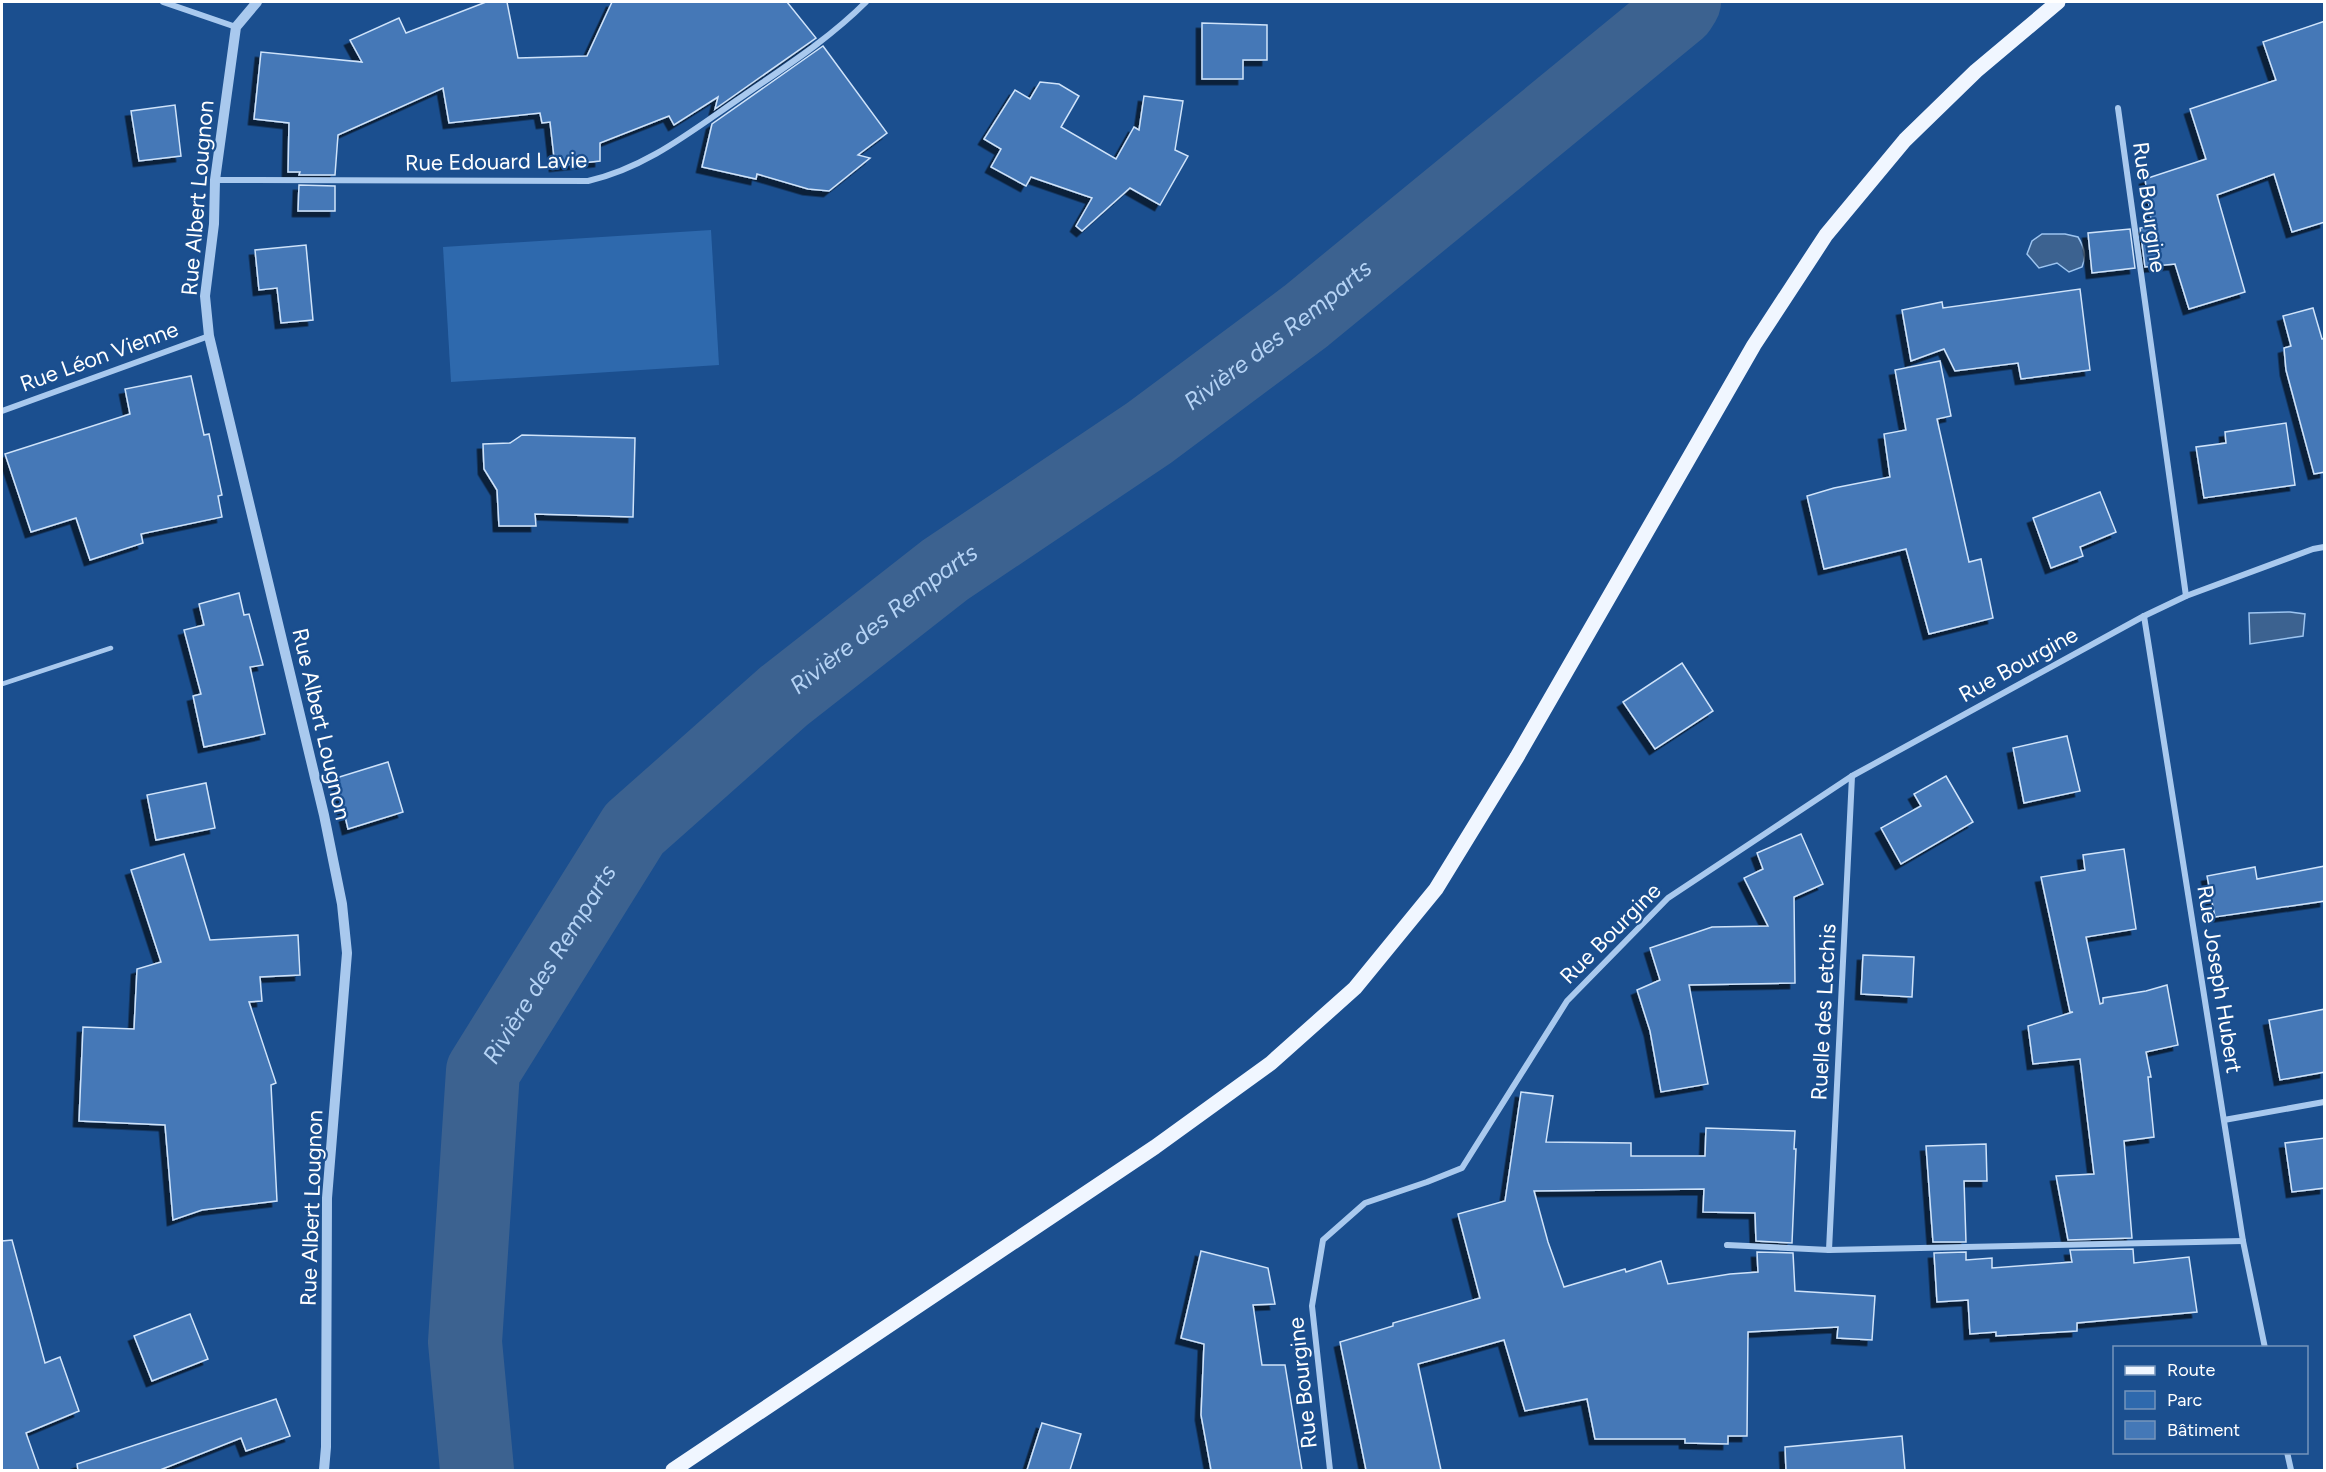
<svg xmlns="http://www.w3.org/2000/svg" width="2326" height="1472" font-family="Figtree,sans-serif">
	<defs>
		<filter id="shadow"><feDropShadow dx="-5.5" dy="5.5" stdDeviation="0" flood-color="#0009"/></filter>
	</defs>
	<rect width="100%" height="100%" fill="#1b4f8f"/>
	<path fill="#2e69ad" d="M 711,230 L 719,365 L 451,382 L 443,247 Z"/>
	<g fill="#3c6290" stroke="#9cc4f0" stroke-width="1.5">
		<path d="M 2042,234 L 2065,234 L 2078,237 C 2084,247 2087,255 2082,267 L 2069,272 L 2057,263 L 2039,268 L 2027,254 L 2032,241 Z"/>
		<path d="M 2290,612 L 2305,614 L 2303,636 L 2250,644 L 2249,613 Z"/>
	</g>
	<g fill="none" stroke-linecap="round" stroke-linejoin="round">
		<path stroke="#3c6290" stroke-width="74" id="s1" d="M 477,1470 L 465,1342 L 483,1071 L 634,829 L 784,696 L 945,570 L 1149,433 L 1306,316 L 1679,10 L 1684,2"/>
	</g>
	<g fill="#4478b7" stroke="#cfe3fa" stroke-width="1.5" filter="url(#shadow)">
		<path d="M 486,2 L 507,2 L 518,58 L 587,56 L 612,2 L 787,2 L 816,38 L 715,109 L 718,97 L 674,125 L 669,116 L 600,143 L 600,161 L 555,166 L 550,122 L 542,123 L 540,113 L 449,123 L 443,88 L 338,135 L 335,175 L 299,175 L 300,172 L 288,172 L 289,123 L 254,119 L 261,52 L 362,62 L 350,40 L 399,18 L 406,33 Z"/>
		<path d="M 2325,21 L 2325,222 L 2292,232 L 2274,174 L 2217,195 L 2245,292 L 2189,309 L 2175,264 L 2145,267 L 2140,228 L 2152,226 L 2145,179 L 2206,159 L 2190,109 L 2276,80 L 2263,42 Z"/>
		<path d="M 1202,23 L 1267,25 L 1267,60 L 1243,60 L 1243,79 L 1202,79 Z"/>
		<path d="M 823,46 L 887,133 L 858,155 L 870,158 L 829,191 L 808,189 L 757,174 L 756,179 L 702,167 L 712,124 Z"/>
		<path d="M 1040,82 L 1059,84 L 1079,96 L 1061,127 L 1116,159 L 1134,127 L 1139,130 L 1144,96 L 1183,101 L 1175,150 L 1188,156 L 1160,205 L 1130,188 L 1082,231 L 1076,226 L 1092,198 L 1031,177 L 1026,186 L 991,167 L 1001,149 L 984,139 L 1015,90 L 1030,99 Z"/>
		<path d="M 175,105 L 181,156 L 139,161 L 131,111 Z"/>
		<path d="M 299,185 L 335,186 L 335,211 L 298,211 Z"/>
		<path d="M 2130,229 L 2135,268 L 2092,273 L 2088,233 Z"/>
		<path d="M 306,245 L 313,320 L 281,323 L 277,288 L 259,290 L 255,250 Z"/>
		<path d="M 2080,289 L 2090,370 L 2021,379 L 2018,363 L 1955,371 L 1944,349 L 1911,361 L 1902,310 L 1942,302 L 1943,308 Z"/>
		<path d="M 2313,308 L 2322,339 L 2325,338 L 2325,472 L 2314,474 L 2286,370 L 2284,348 L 2291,346 L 2283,316 Z"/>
		<path d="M 1940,361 L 1951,416 L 1937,419 L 1969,562 L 1981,559 L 1993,618 L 1929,634 L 1906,549 L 1824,569 L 1807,496 L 1834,488 L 1890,477 L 1884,434 L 1906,430 L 1895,370 Z"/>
		<path d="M 191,376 L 204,435 L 209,434 L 222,495 L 218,496 L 222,517 L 141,534 L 143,543 L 90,560 L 76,518 L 31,532 L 5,454 L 130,414 L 125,389 Z"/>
		<path d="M 2286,423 L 2295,485 L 2204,498 L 2196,447 L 2226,443 L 2225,432 Z"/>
		<path d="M 522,435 L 635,438 L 633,517 L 535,514 L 536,526 L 499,526 L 497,490 L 484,469 L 483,444 L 510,443 Z"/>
		<path d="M 2100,492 L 2116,532 L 2080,547 L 2083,556 L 2051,568 L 2033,518 Z"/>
		<path d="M 239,593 L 244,615 L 249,614 L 263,665 L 250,667 L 265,734 L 204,747 L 193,696 L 201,694 L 184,630 L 204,625 L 199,604 Z"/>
		<path d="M 1682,663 L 1713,711 L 1655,749 L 1623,702 Z"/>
		<path d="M 2067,736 L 2080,791 L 2024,803 L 2013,748 Z"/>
		<path d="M 388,762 L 403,812 L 348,829 L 336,778 Z"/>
		<path d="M 1946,776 L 1973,822 L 1901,864 L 1881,828 L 1921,806 L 1914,794 Z"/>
		<path d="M 206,783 L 215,828 L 156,840 L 147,795 Z"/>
		<path d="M 1801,834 L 1823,884 L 1794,897 L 1795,983 L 1689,985 L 1708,1084 L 1661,1092 L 1650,1031 L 1637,990 L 1660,980 L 1650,948 L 1712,927 L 1768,926 L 1744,878 L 1763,869 L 1757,853 Z"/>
		<path d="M 2124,849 L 2136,929 L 2086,937 L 2100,1004 L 2103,1003 L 2103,998 L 2146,991 L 2167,985 L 2178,1045 L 2146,1052 L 2151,1077 L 2148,1077 L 2154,1137 L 2124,1141 L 2132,1238 L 2068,1240 L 2056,1176 L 2094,1174 L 2080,1059 L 2033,1064 L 2028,1026 L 2073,1012 L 2070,1012 L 2041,877 L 2085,870 L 2083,855 Z"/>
		<path d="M 184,854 L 210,940 L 298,935 L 300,975 L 260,977 L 262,1001 L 249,1002 L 276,1083 L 271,1085 L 277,1201 L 202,1210 L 173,1220 L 165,1125 L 79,1121 L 83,1027 L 134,1029 L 137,969 L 161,962 L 131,870 Z"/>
		<path d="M 2325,866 L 2325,901 L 2215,917 L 2207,876 L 2255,867 L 2257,879 Z"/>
		<path d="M 1863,955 L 1914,957 L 1912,997 L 1861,994 Z"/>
		<path d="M 2325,1009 L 2325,1072 L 2280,1080 L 2269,1020 Z"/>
		<path d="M 1521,1092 L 1553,1096 L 1546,1142 L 1631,1143 L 1631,1156 L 1705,1156 L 1706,1128 L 1795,1131 L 1794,1149 L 1796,1149 L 1792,1243 L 1756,1241 L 1755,1213 L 1703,1212 L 1704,1189 L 1534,1191 L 1548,1242 L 1564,1287 L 1625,1269 L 1626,1272 L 1661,1261 L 1668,1284 L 1730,1274 L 1758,1272 L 1757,1252 L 1793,1253 L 1795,1291 L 1875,1296 L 1872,1340 L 1837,1338 L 1838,1327 L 1748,1332 L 1747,1436 L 1728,1436 L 1728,1444 L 1685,1443 L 1685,1439 L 1595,1439 L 1587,1399 L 1525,1411 L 1504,1340 L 1418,1364 L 1441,1470 L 1366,1470 L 1340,1342 L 1393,1326 L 1393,1323 L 1480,1298 L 1458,1214 L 1505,1201 Z"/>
		<path d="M 2325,1138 L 2325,1188 L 2292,1192 L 2285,1143 Z"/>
		<path d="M 1986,1144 L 1987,1181 L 1964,1181 L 1966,1242 L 1933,1242 L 1926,1146 Z"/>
		<path d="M 12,1240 L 45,1363 L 60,1357 L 79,1411 L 26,1433 L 39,1470 L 2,1470 L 2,1241 Z"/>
		<path d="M 2133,1249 L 2134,1263 L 2189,1257 L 2197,1312 L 2077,1323 L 2077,1331 L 1996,1336 L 1996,1332 L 1970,1334 L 1968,1300 L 1937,1302 L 1934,1253 L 1966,1252 L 1966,1260 L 1992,1258 L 1992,1268 L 2072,1262 L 2070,1250 Z"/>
		<path d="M 1201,1251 L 1268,1268 L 1275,1304 L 1253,1305 L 1262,1365 L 1285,1365 L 1302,1470 L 1211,1470 L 1201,1415 L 1204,1344 L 1181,1338 Z"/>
		<path d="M 190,1314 L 208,1359 L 152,1381 L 134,1336 Z"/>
		<path d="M 276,1399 L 290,1436 L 246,1451 L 241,1438 L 160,1470 L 78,1470 L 77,1464 Z"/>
		<path d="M 1042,1423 L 1081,1434 L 1070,1470 L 1027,1470 Z"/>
		<path d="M 1902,1436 L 1905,1470 L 1786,1470 L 1785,1447 Z"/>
	</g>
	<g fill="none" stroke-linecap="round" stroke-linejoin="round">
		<path stroke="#a9c9ee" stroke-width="4.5" d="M 2,684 L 111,648"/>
		<g stroke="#a9c9ee" stroke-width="6">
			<path d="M 163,2 L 236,27"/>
			<path d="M 2118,108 L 2186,596"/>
			<path d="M 215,180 L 588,181 C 647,168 694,129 743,96 C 785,67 829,39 866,2"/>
			<path d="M 2,411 L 209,336"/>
			<path d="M 2144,616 L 2243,1241 L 2265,1348"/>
			<path d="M 1852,776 L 1829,1250 L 2243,1241"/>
			<path d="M 2224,1120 L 2324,1102"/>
			<path d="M 1727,1245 L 1829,1250"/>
			<path d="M 2287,1452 L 2291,1470"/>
			<path d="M 1330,1470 L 1312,1306 L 1323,1240 L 1365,1203 L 1427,1182 L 1462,1168 L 1567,1001 L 1668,898 L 1852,776 L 2144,616 L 2186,596 L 2313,549 L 2324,547"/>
		</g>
		<path stroke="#a9c9ee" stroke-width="10" d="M 257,2 L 236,27 L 215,180 L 214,224 L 205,296 L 209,336 L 324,815 L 342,904 L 347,953 L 327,1198 L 326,1447 L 324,1470"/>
		<path stroke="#f0f6ff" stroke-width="15" d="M 673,1470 L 1155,1147 L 1271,1063 L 1355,988 L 1436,889 L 1517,757 L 1754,345 L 1826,235 L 1905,140 L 1976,71 L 2058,2"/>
	</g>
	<g text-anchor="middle" stroke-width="4.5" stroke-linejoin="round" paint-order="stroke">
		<g font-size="22" fill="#fff" stroke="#1b4f8f">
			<text transform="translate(496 161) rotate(-1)" y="8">Rue Edouard Lavie</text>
			<text transform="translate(197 198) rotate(-85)" y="8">Rue Albert Lougnon</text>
			<text transform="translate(2150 207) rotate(82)" y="8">Rue Bourgine</text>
			<text transform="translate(99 356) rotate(-20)" y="8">Rue Léon Vienne</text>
			<text transform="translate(2018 664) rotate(-29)" y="8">Rue Bourgine</text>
			<text transform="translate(322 724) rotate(77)" y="8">Rue Albert Lougnon</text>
			<text transform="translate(1610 933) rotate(-45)" y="8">Rue Bourgine</text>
			<text transform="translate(2220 979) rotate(81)" y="8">Rue Joseph Hubert</text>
			<text transform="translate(1823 1012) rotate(-87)" y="8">Ruelle des Letchis</text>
			<text transform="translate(311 1208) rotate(-88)" y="8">Rue Albert Lougnon</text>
			<text transform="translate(1302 1383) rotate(-96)" y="8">Rue Bourgine</text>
		</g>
		<g font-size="24" font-style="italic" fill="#b5d3f5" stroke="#1b4f8f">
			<text dy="8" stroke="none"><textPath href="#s1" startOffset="1498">Rivière des Remparts</textPath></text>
			<text dy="8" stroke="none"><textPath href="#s1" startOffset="1012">Rivière des Remparts</textPath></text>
			<text dy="8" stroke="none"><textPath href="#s1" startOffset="526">Rivière des Remparts</textPath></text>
		</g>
	</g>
	<rect width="2326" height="1472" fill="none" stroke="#ffffff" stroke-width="6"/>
	<rect x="2113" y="1346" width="195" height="108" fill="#1b4f8f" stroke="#7695bc" stroke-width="1.5"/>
	<rect x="2125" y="1366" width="30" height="9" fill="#f0f6ff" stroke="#7695bc" stroke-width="1.5"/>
	<text x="2167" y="1376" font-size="18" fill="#ffffff">Route</text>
	<rect x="2125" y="1391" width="30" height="18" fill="#2e69ad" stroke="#7695bc" stroke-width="1.5"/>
	<text x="2167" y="1406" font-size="18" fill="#ffffff">Parc</text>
	<rect x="2125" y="1421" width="30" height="18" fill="#4478b7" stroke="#7695bc" stroke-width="1.5"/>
	<text x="2167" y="1436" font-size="18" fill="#ffffff">Bâtiment</text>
</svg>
